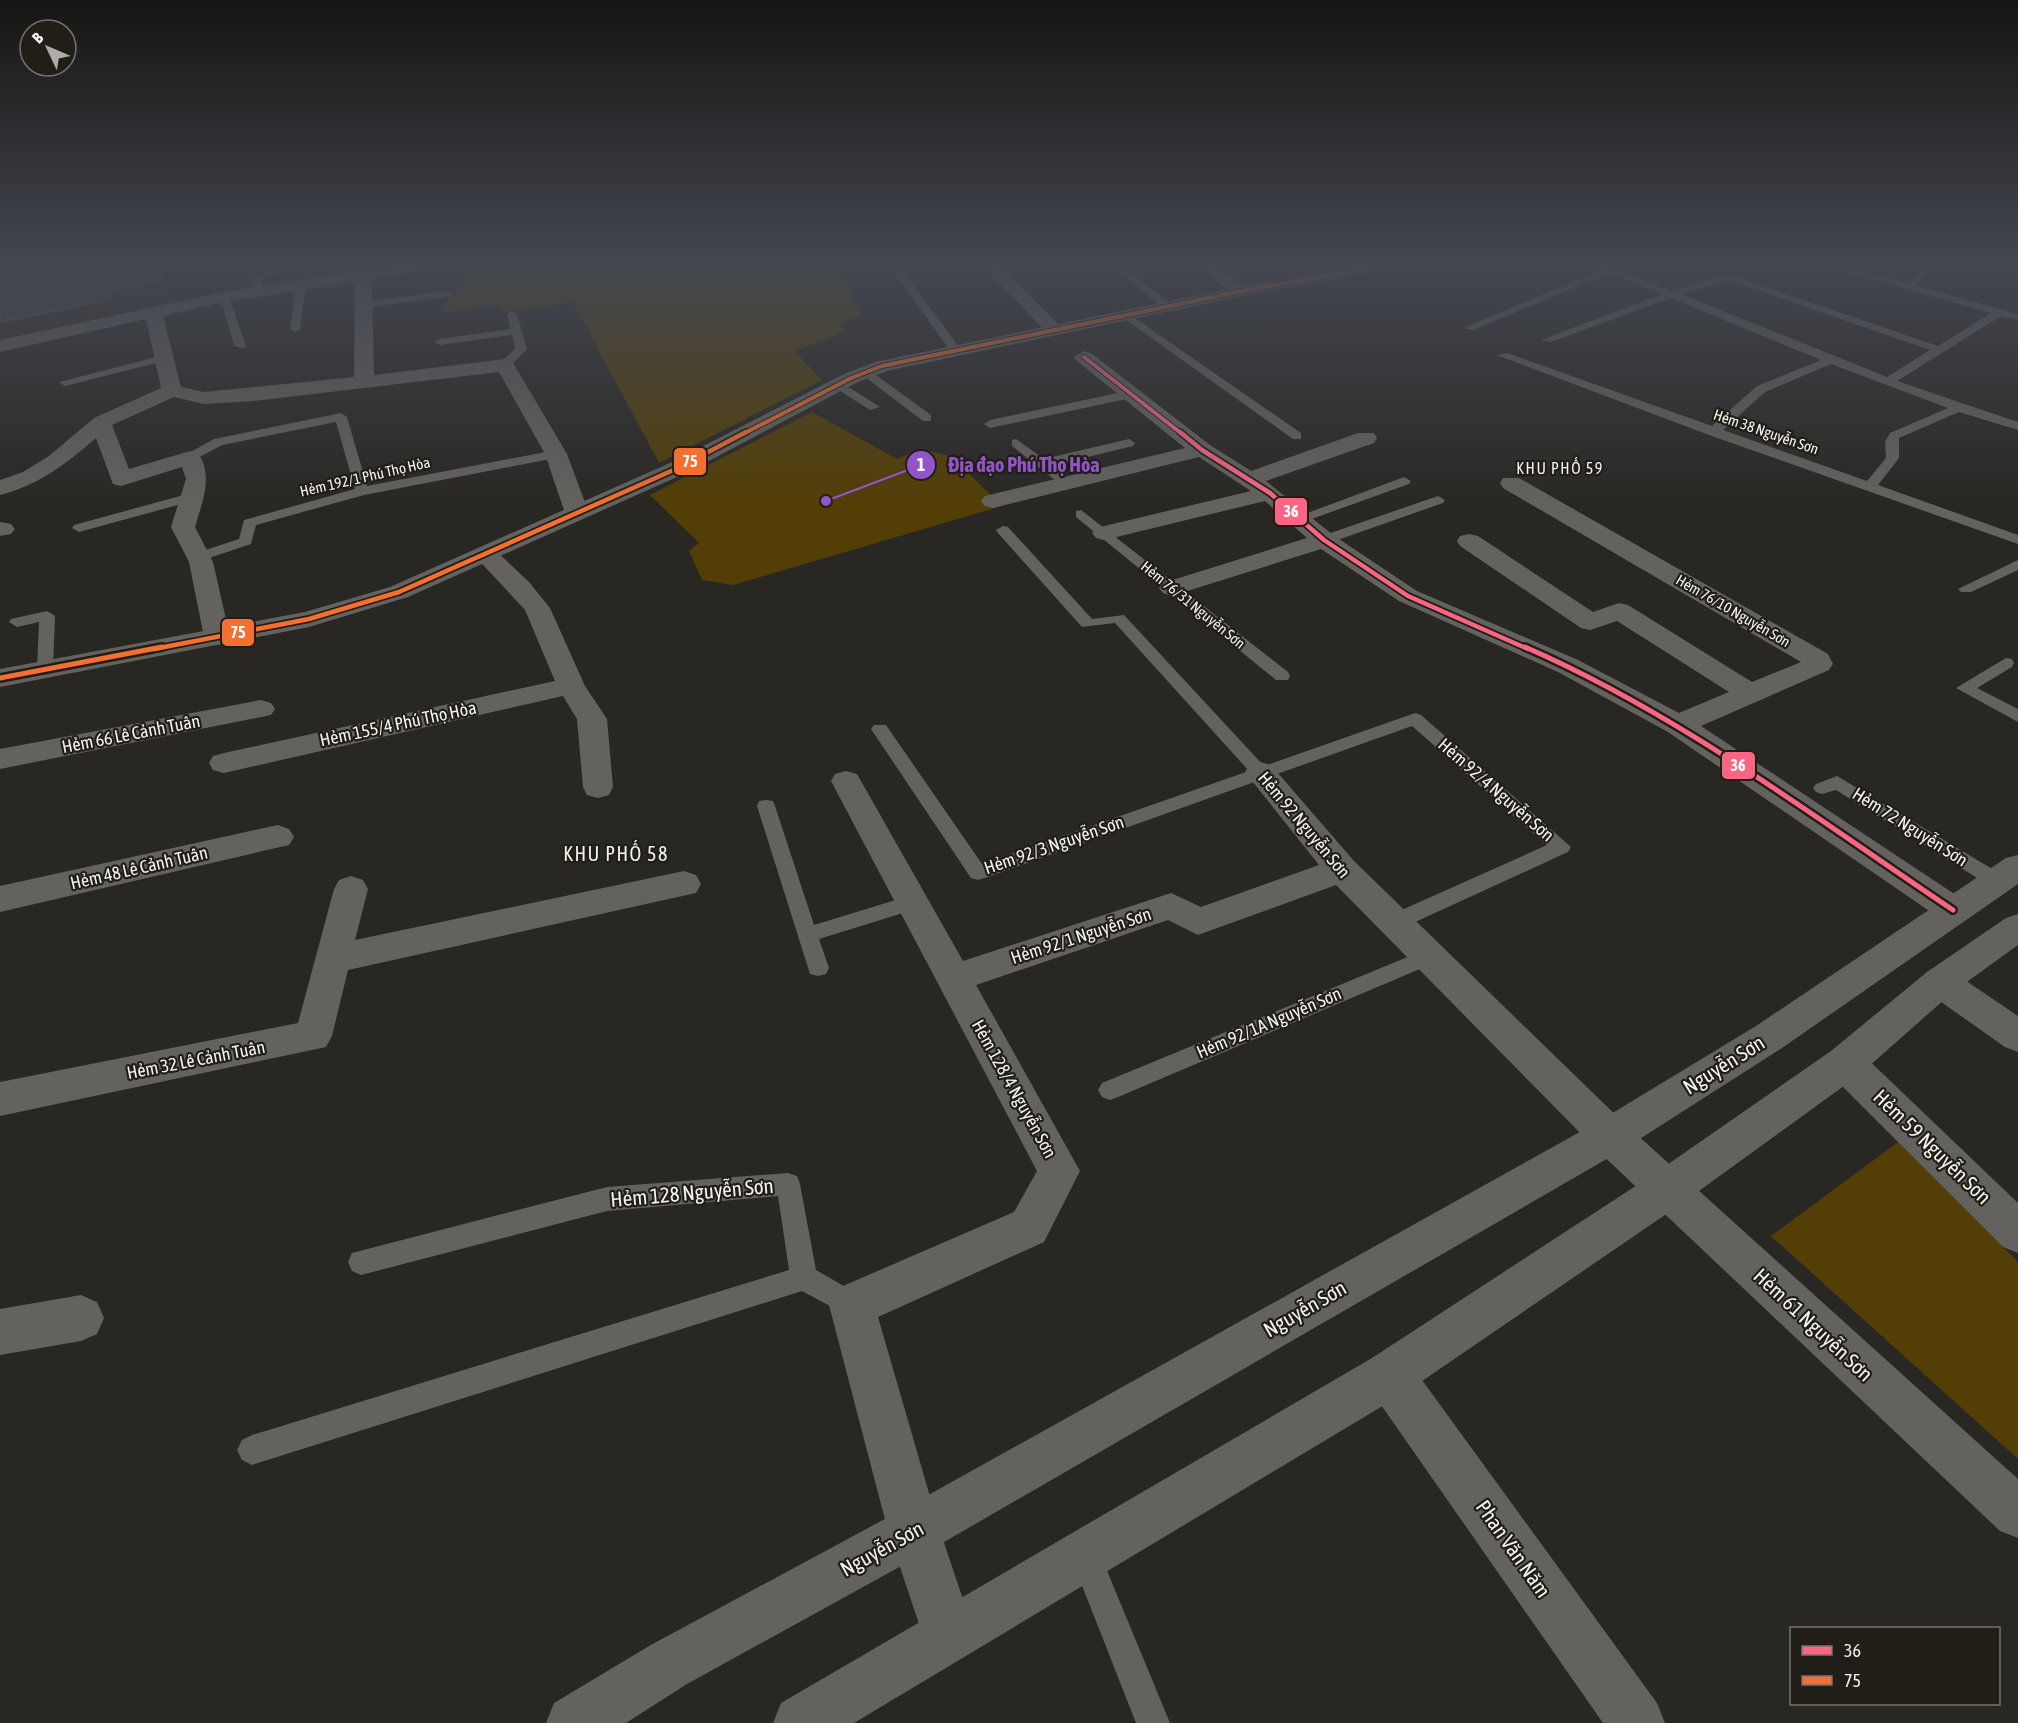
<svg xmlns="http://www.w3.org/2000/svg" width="2018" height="1723" font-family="'Asap Condensed',sans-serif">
	<rect width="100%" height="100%" fill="#292723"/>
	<path fill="#322c21" d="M 0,265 L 158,265 L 179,304 L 0,340 Z"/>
	<g fill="#533e05">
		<path d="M 467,265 L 840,265 L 861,316 L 839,323 L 845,332 L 794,351 L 822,380 L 659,463 L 573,302 L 504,312 L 498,305 L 440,313 Z"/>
		<path d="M 812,412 L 897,459 L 920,449 L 951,456 L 1002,506 L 733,585 L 702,580 L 689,551 L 699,543 L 650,495 Z"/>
		<path d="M 1898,1142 L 2018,1262 L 2018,1459 L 1771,1236 Z"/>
	</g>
	<path fill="#3c4648" stroke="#585857" stroke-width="1.5" d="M 0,265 L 161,265 L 162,280 L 108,291 L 112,299 L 0,322 Z"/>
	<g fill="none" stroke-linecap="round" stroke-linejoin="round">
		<g fill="#63625e" fill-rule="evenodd">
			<path d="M 272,265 L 282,265 L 287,271 L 261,279 L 263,291 L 254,293 L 251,277 L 276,270 Z"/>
			<path d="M 353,265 L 363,265 L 362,277 L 354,277 Z"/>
			<path d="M 889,265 L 899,265 L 961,350 L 959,352 L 951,352 Z"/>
			<path d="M 1109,265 L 1121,265 L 1173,306 L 1164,308 Z"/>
			<path d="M 1315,265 L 1327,265 L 1338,275 L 1329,277 Z"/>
			<path d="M 1591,265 L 1606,265 L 1672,291 L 1728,274 L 1938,346 L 1991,313 L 1822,265 L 1839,265 L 1904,283 L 1929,267 L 1932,268 L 1932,272 L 1914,285 L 2018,314 L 2018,320 L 2001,316 L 1897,381 L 2018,422 L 2018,430 L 1959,412 L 1899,438 L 1899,458 L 1878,485 L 2018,535 L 2018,544 L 1709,435 L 1497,355 L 1507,353 L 1712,426 L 1757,386 L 1821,360 L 1671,298 L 1551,342 L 1541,340 L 1662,294 L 1609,273 L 1473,330 L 1464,328 L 1600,270 ZM 1728,280 L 1930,350 L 1887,377 L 1681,294 ZM 1831,364 L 1948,408 L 1890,433 L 1885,442 L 1886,458 L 1867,481 L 1723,430 L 1765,392 Z"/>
			<path d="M 301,281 L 306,284 L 300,329 L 295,332 L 290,329 L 296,284 Z"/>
			<path d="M 447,291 L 451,292 L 451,296 L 365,308 L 360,305 L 365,302 Z"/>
			<path d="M 220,295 L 229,297 L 246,346 L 244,348 L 234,346 Z"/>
			<path d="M 512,311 L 517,314 L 527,349 L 509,367 L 499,365 L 515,348 L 512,335 L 440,345 L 434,342 L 440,339 L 510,329 L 507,314 Z"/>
			<path d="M 1126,312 L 1301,433 L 1301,439 L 1293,439 L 1122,317 L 1121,315 Z"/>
			<path d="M 164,355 L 168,356 L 168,360 L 65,386 L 59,382 Z"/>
			<path d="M 861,370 L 869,370 L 931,415 L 931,421 L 923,421 L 861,374 Z"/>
			<path d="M 834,383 L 842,383 L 880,407 L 870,410 L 834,387 Z"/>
			<path d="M 1132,390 L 1136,391 L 1136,397 L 990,428 L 984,424 L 990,420 Z"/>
			<path d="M 341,413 L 347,417 L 367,486 L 556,450 L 562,454 L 556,458 L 364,495 L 256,525 L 251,544 L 203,560 L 193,560 L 191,557 L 193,554 L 239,539 L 244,520 L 355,489 L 336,422 L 222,445 L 190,462 L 185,461 L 185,455 L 214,439 Z"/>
			<path d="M 1016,439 L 1044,459 L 1129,439 L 1135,443 L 1133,446 L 1051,466 L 1072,484 L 1065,488 L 1012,446 L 1012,440 Z"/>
			<path d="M 1404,477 L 1411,481 L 1409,484 L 1306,521 L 1296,521 L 1294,518 Z"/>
			<path d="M 191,493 L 198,497 L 196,500 L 79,532 L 72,528 L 74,525 Z"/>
			<path d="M 1438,496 L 1445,500 L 1443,503 L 1329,543 L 1319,543 L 1317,540 L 1319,537 Z"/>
			<path d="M 1081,510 L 1288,672 L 1290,676 L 1288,680 L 1276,680 L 1076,517 L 1076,511 Z"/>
			<path d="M 1003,526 L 1008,527 L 1092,619 L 1124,615 L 1264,766 L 1415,713 L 1421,715 L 1571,847 L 1568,852 L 1400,929 L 1393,931 L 1386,929 L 1383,923 L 1386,917 L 1547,845 L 1412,726 L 985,878 L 978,880 L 971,878 L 871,729 L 874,725 L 886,725 L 982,864 L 1249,771 L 1115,623 L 1082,627 L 998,533 L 996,530 Z"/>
			<path d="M 2018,560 L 2018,570 L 1971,592 L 1961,592 L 1958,589 Z"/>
			<path d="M 47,611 L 55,616 L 53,669 L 45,674 L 37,669 L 39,622 L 17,627 L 9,622 L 11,619 Z"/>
			<path d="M 2006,658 L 2012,659 L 2014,663 L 2012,667 L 1977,688 L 2018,709 L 2018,722 L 1956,688 Z"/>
			<path d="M 1837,776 L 2004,876 L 2007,881 L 2004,886 L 1997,888 L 1990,886 L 1836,790 L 1822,794 L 1816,792 L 1813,788 L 1816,784 Z"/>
			<path d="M 766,800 L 773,801 L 775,806 L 814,925 L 912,895 L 919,898 L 922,903 L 919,908 L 819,939 L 829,968 L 826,974 L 818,976 L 810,974 L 757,806 L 759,801 Z"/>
			<path d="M 1427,949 L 1434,951 L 1438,957 L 1434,963 L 1118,1097 L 1110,1100 L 1102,1097 L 1098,1090 L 1102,1083 Z"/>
			<path d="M 788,1173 L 797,1176 L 800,1184 L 816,1270 L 861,1296 L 865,1305 L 861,1314 L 852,1318 L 802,1291 L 252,1465 L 242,1460 L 237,1450 L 242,1440 L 252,1435 L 789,1270 L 778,1196 L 607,1211 L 361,1275 L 352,1271 L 348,1262 L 352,1253 L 607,1187 Z"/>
			<path d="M 1085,1540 L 1096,1544 L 1170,1723 L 1136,1723 L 1070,1555 L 1074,1544 Z"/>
		</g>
		<g fill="#63625e" fill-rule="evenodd">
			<path d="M 396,265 L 439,265 L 431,270 L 372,279 L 374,375 L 505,359 L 512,361 L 567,454 L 589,513 L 585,518 L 569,518 L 565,513 L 545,454 L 499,372 L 254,401 L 204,404 L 174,397 L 112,425 L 129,469 L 190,451 L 198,453 C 214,477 202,502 195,527 L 213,562 L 230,637 L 226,643 L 217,645 L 208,643 L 204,637 L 189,562 L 171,527 L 186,479 L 182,467 L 121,486 L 113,484 L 96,438 C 66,464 39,485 0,495 L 0,480 L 23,472 L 49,456 L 94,418 L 161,388 L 146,319 L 0,352 L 0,340 L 224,292 ZM 355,282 L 354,377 L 204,392 L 181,387 L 163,316 L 224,302 Z"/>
			<path d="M 982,265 L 1000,265 L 1060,326 L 1063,330 L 1060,334 L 1048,334 Z"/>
			<path d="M 1194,265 L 1214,265 L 1251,291 L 1242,296 L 1236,295 Z"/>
			<path d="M 1084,351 L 1091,353 L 1210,445 L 1251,471 L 1358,433 L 1374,433 L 1377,438 L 1374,443 L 1266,481 L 1333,535 L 1417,591 L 1578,660 L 1679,713 L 1729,692 L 1617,621 L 1590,630 L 1581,628 L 1460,546 L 1457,541 L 1460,536 L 1469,534 L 1478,536 L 1593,612 L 1619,603 L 1628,605 L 1752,682 L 1801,662 L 1503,488 L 1500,483 L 1503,478 L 1519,478 L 1828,654 L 1833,664 L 1829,670 L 1701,726 L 1965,901 L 1970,910 L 1965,919 L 1953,923 L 1941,919 L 1668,732 L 1558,672 L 1399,601 L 1321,549 L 1181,593 L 1172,596 L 1163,593 L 1159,588 L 1163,583 L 1307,538 L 1265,501 L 1104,540 L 1096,538 L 1092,533 L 1096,528 L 1251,491 L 1199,457 L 993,508 L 985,506 L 981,501 L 985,496 L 1185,448 L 1077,361 L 1074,357 Z"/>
			<path d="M 0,522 L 11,524 L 15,529 L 11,534 L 0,536 Z"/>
			<path d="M 485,547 L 494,549 L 529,582 L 550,608 L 585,686 L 607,719 L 613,787 L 609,795 L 598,798 L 587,795 L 583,787 L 577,719 L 563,696 L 224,773 L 213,770 L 209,763 L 213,756 L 224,753 L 555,681 L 525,610 L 473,554 L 476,549 Z"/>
			<path d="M 261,700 L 271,703 L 275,709 L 271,715 L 0,769 L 0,749 Z"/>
			<path d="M 1260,762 L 1271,765 L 1354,861 L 1624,1123 L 2018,1479 L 2018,1538 L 2000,1531 L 1596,1149 L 1336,885 L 1198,935 L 1168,920 L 976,985 L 1080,1171 L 1044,1242 L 878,1317 L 940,1531 L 975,1635 L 967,1654 L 948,1662 L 929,1654 L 888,1531 L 829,1305 L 836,1289 L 1014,1212 L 1037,1171 L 831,781 L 835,774 L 846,771 L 857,774 L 963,961 L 1171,893 L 1201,907 L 1319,865 L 1245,772 L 1249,765 Z"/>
			<path d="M 278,825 L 289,829 L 294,837 L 289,845 L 0,912 L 0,886 Z"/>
			<path d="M 684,871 L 696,875 L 701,884 L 696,893 L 348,970 L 332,1036 L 326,1047 L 0,1116 L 0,1082 L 298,1023 L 334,889 L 339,880 L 351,876 L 363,880 L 368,889 L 355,940 Z"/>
			<path d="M 1940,967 L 1953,972 L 2018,1016 L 2018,1052 L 2005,1047 L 1927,992 L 1922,982 L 1927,972 Z"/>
			<path d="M 1845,1047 L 1859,1051 L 2018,1203 L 2018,1253 L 2003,1247 L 1831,1075 L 1826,1063 L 1831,1051 Z"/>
			<path d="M 81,1295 L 97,1302 L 104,1318 L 97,1334 L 81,1341 L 0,1355 L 0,1309 Z"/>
			<path d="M 1389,1351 L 1406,1358 L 1657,1703 L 1665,1723 L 1603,1723 L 1372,1392 L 1365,1375 L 1372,1358 Z"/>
		</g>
		<g fill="#63625e" fill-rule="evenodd">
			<path d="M 1356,265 L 1393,265 L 1385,270 L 1242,296 L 887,371 L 858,382 L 686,473 L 408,597 L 309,627 L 0,687 L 0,669 L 305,612 L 390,587 L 670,463 L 844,374 L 875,362 L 1242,286 Z"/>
			<path d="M 2018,855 L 2018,884 L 1782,1048 L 1624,1149 L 932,1549 L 687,1684 L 626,1723 L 546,1723 L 554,1703 L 649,1646 L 896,1513 L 1596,1123 L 1756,1026 L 2006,858 Z"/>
			<path d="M 2018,914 L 2018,945 L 1953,992 L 1859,1075 L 1681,1204 L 1406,1392 L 854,1723 L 773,1723 L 781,1703 L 1372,1358 L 1651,1176 L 1831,1051 L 1927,972 L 2006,918 Z"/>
		</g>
		<defs>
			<path id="bus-1-far2" d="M 1084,357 L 1182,434"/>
			<path id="bus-1-far1" d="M 1180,432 L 1202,450 L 1270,493 L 1324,540 L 1408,596 L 1528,649"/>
			<path id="bus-1" d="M 1525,647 C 1679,714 1814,817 1953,910"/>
			<path id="bus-2-far2" d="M 743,434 L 851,378 L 882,366 L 1242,291 L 1385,265"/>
			<path id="bus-2-far1" d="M 154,649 L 309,619 L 399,592 L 678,468 L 746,432"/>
			<path id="bus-2" d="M 0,678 L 162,647"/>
		</defs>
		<use href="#bus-1-far2" stroke="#211e18" stroke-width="6"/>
		<use href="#bus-1-far1" stroke="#211e18" stroke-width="8"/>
		<use href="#bus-1" stroke="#211e18" stroke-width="10"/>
		<use href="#bus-2-far2" stroke="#211e18" stroke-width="6"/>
		<use href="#bus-2-far1" stroke="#211e18" stroke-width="8"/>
		<use href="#bus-2" stroke="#211e18" stroke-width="10"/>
		<use href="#bus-1-far2" stroke="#fa6682" stroke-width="4"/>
		<use href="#bus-1-far1" stroke="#fa6682" stroke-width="4.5"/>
		<use href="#bus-1" stroke="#fa6682" stroke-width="5"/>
		<use href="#bus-2-far2" stroke="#f46f30" stroke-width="4"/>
		<use href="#bus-2-far1" stroke="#f46f30" stroke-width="4.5"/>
		<use href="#bus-2" stroke="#f46f30" stroke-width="5"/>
	</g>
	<linearGradient id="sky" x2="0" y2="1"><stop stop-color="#171513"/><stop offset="0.52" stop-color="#434750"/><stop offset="1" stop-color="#434750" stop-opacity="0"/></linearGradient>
	<rect width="2018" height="507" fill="url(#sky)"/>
	<g text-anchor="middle" stroke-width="4.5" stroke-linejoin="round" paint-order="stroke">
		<g font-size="15" fill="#f5f3ef" stroke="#211e18">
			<text transform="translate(1766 432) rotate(19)" y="5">Hẻm 38 Nguyễn Sơn</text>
			<text transform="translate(365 477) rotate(-13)" y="5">Hẻm 192/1 Phú Thọ Hòa</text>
			<text transform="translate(1193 605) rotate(39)" y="5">Hẻm 76/31 Nguyễn Sơn</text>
			<text transform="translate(1733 611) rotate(30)" y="5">Hẻm 76/10 Nguyễn Sơn</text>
		</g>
		<g font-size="16" letter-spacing="1.5" fill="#f5f3ef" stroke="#211e18">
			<text x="1560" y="474">KHU PHỐ 59</text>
		</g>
		<g font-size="18" fill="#f5f3ef" stroke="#211e18">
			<text transform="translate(398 724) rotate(-12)" y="6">Hẻm 155/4 Phú Thọ Hòa</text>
			<text transform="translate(131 734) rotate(-11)" y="6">Hẻm 66 Lê Cảnh Tuân</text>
			<text transform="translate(1496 790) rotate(41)" y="6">Hẻm 92/4 Nguyễn Sơn</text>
			<text transform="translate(1304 825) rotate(50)" y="6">Hẻm 92 Nguyễn Sơn</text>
			<text transform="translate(1910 827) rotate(32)" y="6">Hẻm 72 Nguyễn Sơn</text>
			<text transform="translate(1054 845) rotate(-19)" y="6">Hẻm 92/3 Nguyễn Sơn</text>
			<text transform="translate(139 868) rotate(-13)" y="6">Hẻm 48 Lê Cảnh Tuân</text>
			<text transform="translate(1081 936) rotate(-18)" y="6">Hẻm 92/1 Nguyễn Sơn</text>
			<text transform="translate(1269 1023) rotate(-23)" y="6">Hẻm 92/1A Nguyễn Sơn</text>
			<text transform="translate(196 1060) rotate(-11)" y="6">Hẻm 32 Lê Cảnh Tuân</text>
			<text transform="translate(1014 1089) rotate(61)" y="6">Hẻm 128/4 Nguyễn Sơn</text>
		</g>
		<g font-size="20" letter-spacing="1.5" fill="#f5f3ef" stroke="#211e18">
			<text x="616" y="861">KHU PHỐ 58</text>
		</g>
		<g font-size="21" fill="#f5f3ef" stroke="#211e18">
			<text transform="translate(1724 1065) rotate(-32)" y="7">Nguyễn Sơn</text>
			<text transform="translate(1932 1147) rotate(44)" y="7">Hẻm 59 Nguyễn Sơn</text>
			<text transform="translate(692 1193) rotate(-5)" y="7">Hẻm 128 Nguyễn Sơn</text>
			<text transform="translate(1305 1309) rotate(-30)" y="7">Nguyễn Sơn</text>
			<text transform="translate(1813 1325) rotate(43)" y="7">Hẻm 61 Nguyễn Sơn</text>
			<text transform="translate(882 1549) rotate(-29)" y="7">Nguyễn Sơn</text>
			<text transform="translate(1513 1549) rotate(55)" y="7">Phan Văn Năm</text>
		</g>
	</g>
	<path fill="none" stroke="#9354c9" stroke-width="2" d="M826 501L921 465"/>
	<g fill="#9354c9" stroke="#211e18" stroke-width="2">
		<circle cx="826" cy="501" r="6"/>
		<circle cx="921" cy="465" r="15"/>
	</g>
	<g font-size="18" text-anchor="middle" font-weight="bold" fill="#fff">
		<text x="921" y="471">1</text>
	</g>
	<g font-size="20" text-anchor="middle" font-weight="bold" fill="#9354c9" stroke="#211e18" stroke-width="4.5" stroke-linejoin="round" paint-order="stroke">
		<text x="1024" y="472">Địa đạo Phú Thọ Hòa</text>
	</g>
	<g stroke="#211e18" stroke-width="2">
		<rect x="673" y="447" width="34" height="29" rx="6" fill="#f46f30"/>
		<rect x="1274" y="497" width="34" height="29" rx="6" fill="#fa6682"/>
		<rect x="221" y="618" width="34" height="29" rx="6" fill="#f46f30"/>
		<rect x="1721" y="751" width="35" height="29" rx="6" fill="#fa6682"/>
	</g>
	<g font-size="16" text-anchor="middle" font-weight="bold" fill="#fff">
		<text x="690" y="467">75</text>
		<text x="1291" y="517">36</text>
		<text x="238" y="638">75</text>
		<text x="1738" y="771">36</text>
	</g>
	<rect x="1790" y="1627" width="210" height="78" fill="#211e18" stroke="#76736e" stroke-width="1.5"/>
	<rect x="1802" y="1646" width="30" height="9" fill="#fa6682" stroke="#76736e" stroke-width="1.5"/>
	<text x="1844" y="1657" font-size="18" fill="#f5f3ef">36</text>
	<rect x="1802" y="1676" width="30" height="9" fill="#f46f30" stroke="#76736e" stroke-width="1.5"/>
	<text x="1844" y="1687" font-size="18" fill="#f5f3ef">75</text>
	<g transform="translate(48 48) rotate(314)"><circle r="28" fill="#211e18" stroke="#76736e" stroke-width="1.5"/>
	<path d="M0-4.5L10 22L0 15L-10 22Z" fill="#aeaca8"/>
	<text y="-9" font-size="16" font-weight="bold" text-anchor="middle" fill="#f5f3ef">B</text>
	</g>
</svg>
